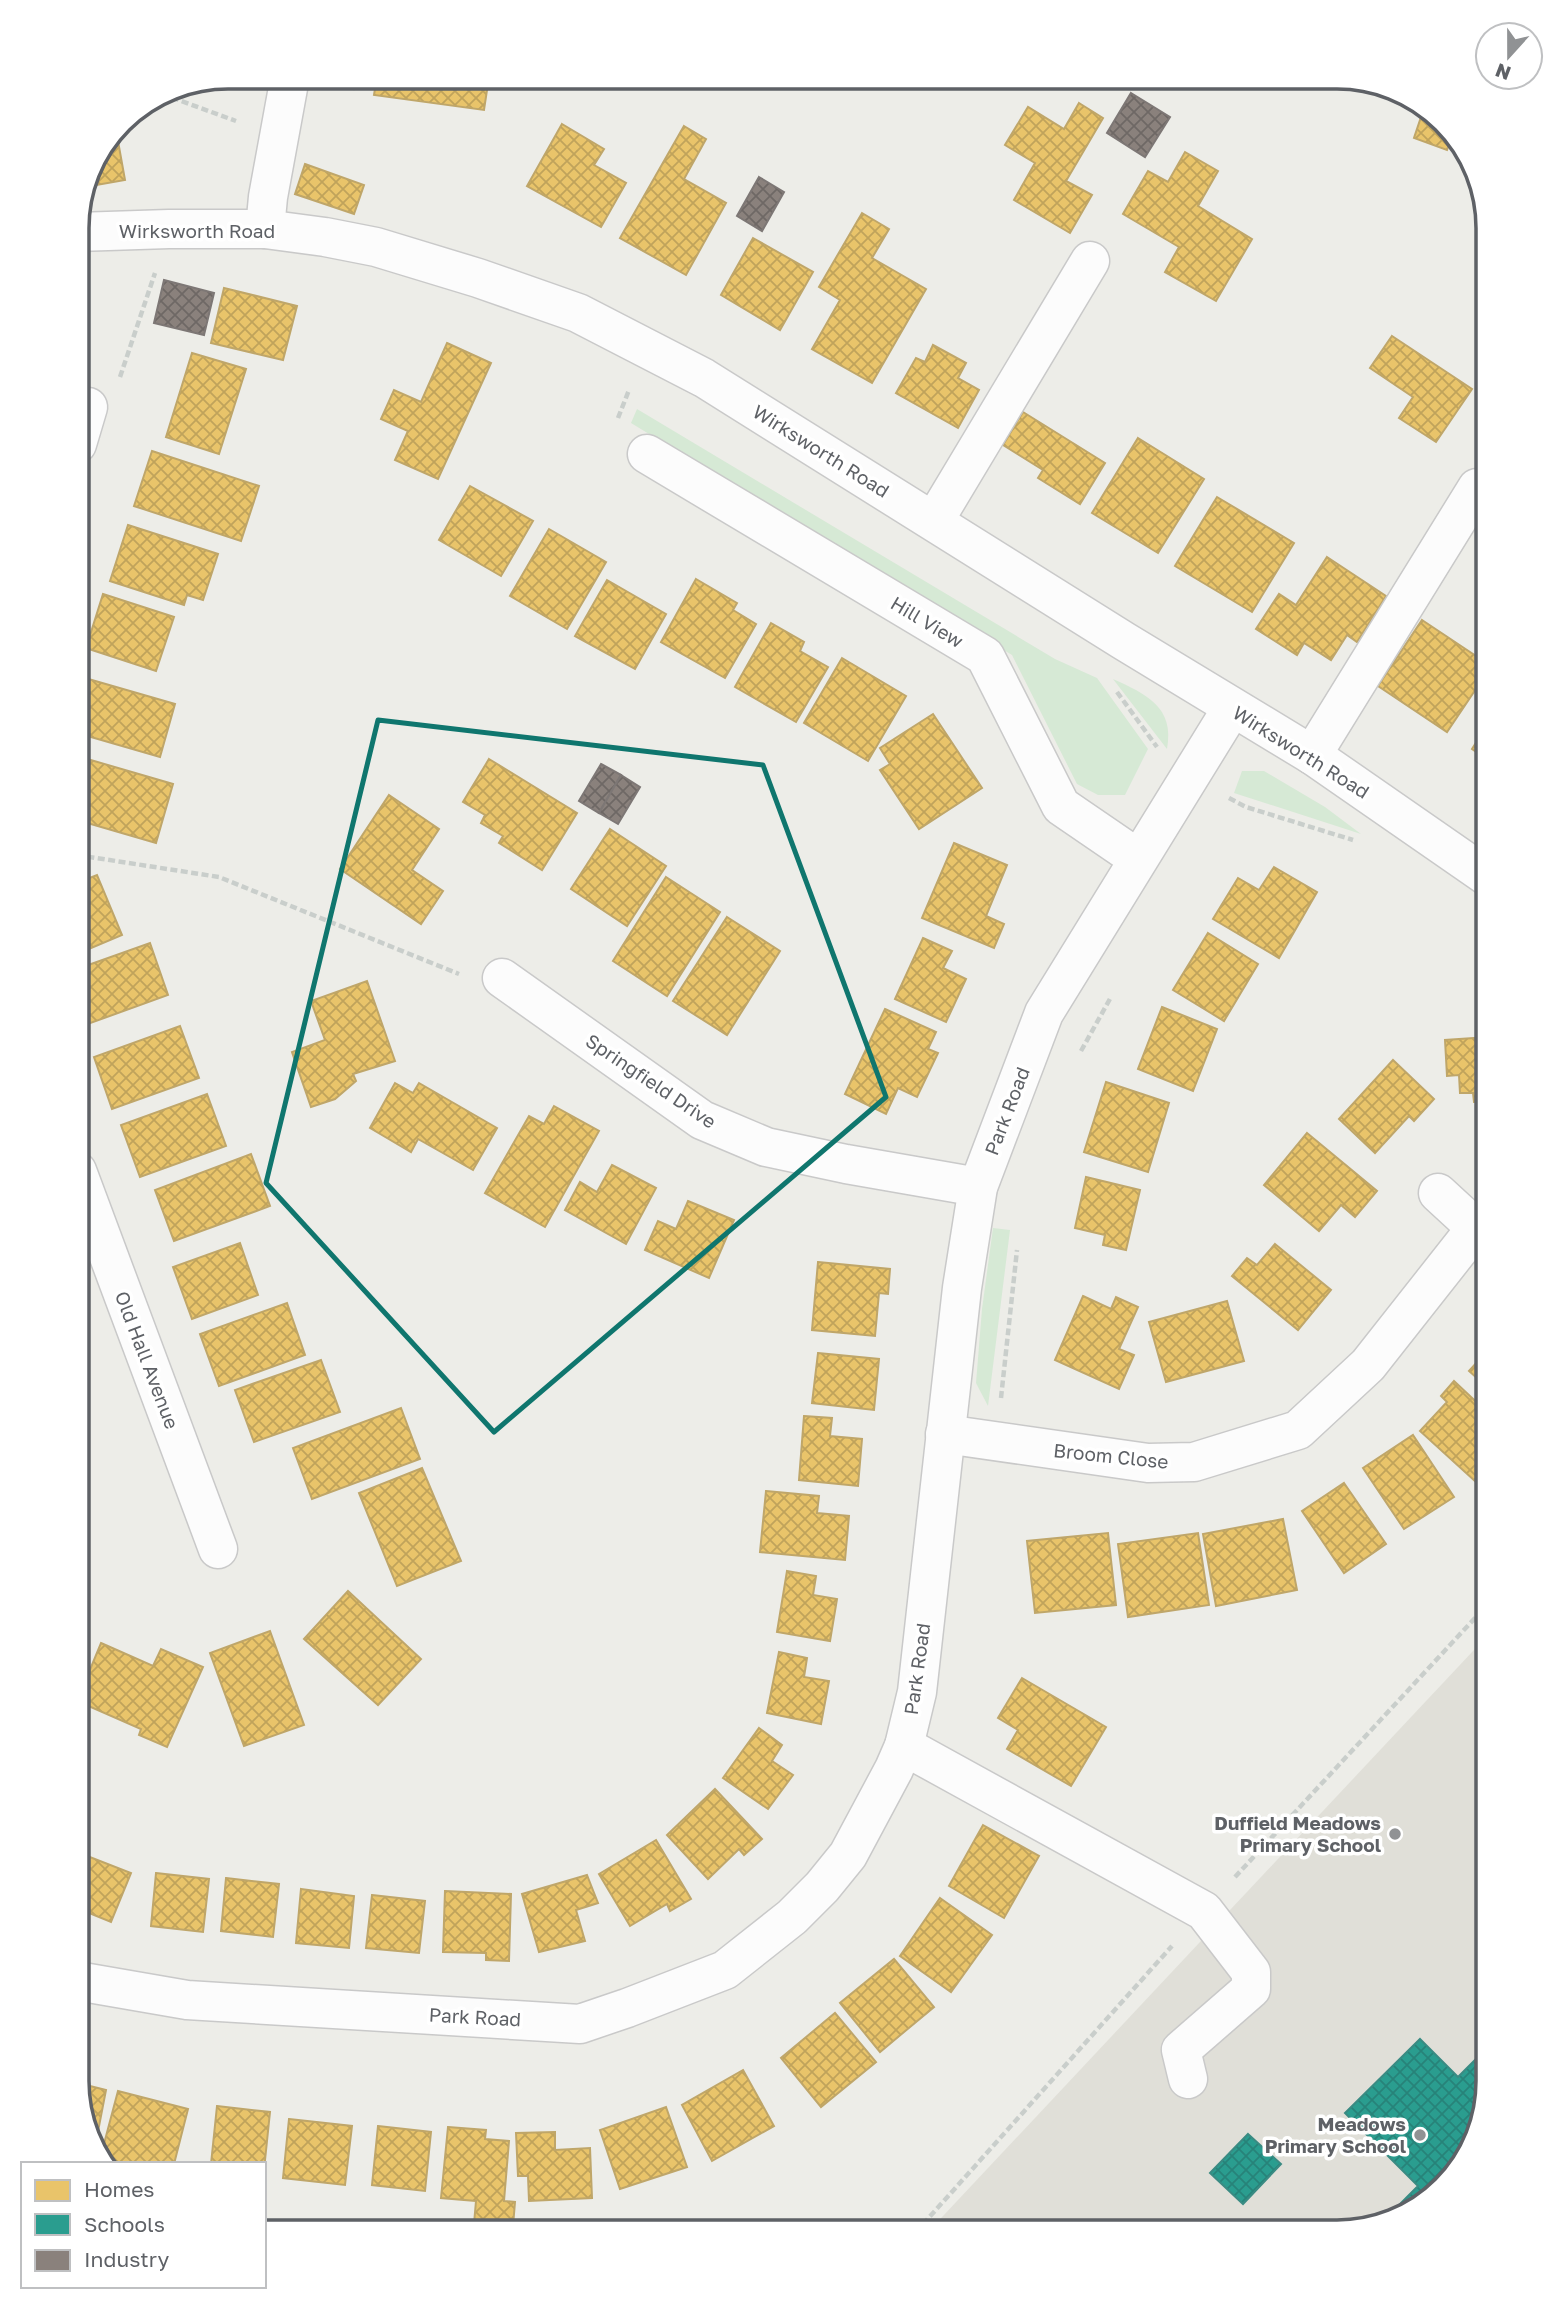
<svg xmlns="http://www.w3.org/2000/svg" width="1565" height="2309" font-family="'Golos Text',sans-serif">
	<defs>
		<pattern id="homes-cross-hatch" width="8" height="8" patternUnits="userSpaceOnUse" patternTransform="scale(1.75)"><rect width="8" height="8" fill="#e9c46a"/><path d="M0 0l8 8M0 8l8-8" fill="none" stroke="#c0a35b"/></pattern>
		<pattern id="schools-cross-hatch" width="8" height="8" patternUnits="userSpaceOnUse" patternTransform="scale(1.75)"><rect width="8" height="8" fill="#2a9d8f"/><path d="M0 0l8 8M0 8l8-8" fill="none" stroke="#278379"/></pattern>
		<pattern id="industry-cross-hatch" width="8" height="8" patternUnits="userSpaceOnUse" patternTransform="scale(1.75)"><rect width="8" height="8" fill="#8a817c"/><path d="M0 0l8 8M0 8l8-8" fill="none" stroke="#6e6865"/></pattern>
	</defs>
	<rect width="100%" height="100%" fill="#edede8"/>
	<path fill="#e0dfd8" d="M 1488,1635 L 1488,2081 L 1468,2157 L 1412,2212 L 1338,2232 L 928,2232 Z"/>
	<g fill="#d6e9d5">
		<path d="M 637,409 L 1055,659 L 1097,678 L 1148,749 L 1125,795 L 1098,795 L 1077,784 L 1012,655 L 631,423 Z"/>
		<path d="M 1113,679 C 1146,694 1175,707 1167,749 Z"/>
		<path d="M 1242,771 L 1264,771 L 1325,807 L 1361,834 L 1234,793 Z"/>
		<path d="M 993,1228 L 1010,1230 L 988,1406 L 976,1383 L 982,1309 Z"/>
	</g>
	<g fill="url(#homes-cross-hatch)" stroke="#bfa669" stroke-width="2">
		<path d="M 377,77 L 489,77 L 484,110 L 374,95 Z"/>
		<path d="M 1079,103 L 1103,118 L 1066,181 L 1092,195 L 1070,233 L 1014,200 L 1035,163 L 1005,145 L 1028,107 L 1064,129 Z"/>
		<path d="M 1424,108 L 1452,136 L 1447,150 L 1414,138 Z"/>
		<path d="M 562,124 L 604,149 L 594,165 L 626,183 L 601,227 L 527,186 Z"/>
		<path d="M 684,126 L 706,139 L 684,179 L 726,203 L 686,275 L 620,238 Z"/>
		<path d="M 116,130 L 125,180 L 85,187 L 89,170 Z"/>
		<path d="M 1185,152 L 1218,171 L 1198,206 L 1252,239 L 1216,301 L 1165,272 L 1179,247 L 1123,214 L 1148,171 L 1168,182 Z"/>
		<path d="M 305,164 L 364,185 L 354,214 L 295,194 Z"/>
		<path d="M 862,213 L 889,229 L 872,258 L 926,289 L 872,383 L 812,349 L 840,300 L 819,287 Z"/>
		<path d="M 753,238 L 813,272 L 780,330 L 721,295 Z"/>
		<path d="M 224,288 L 297,306 L 283,360 L 211,343 Z"/>
		<path d="M 1392,336 L 1472,389 L 1436,442 L 1399,418 L 1413,397 L 1370,368 Z"/>
		<path d="M 447,343 L 491,363 L 438,479 L 395,460 L 408,431 L 381,419 L 394,390 L 421,402 Z"/>
		<path d="M 933,345 L 966,363 L 958,378 L 979,390 L 958,428 L 896,393 L 916,358 L 925,362 Z"/>
		<path d="M 192,353 L 246,369 L 219,454 L 166,437 Z"/>
		<path d="M 1023,412 L 1105,463 L 1080,504 L 1038,478 L 1043,470 L 1003,445 Z"/>
		<path d="M 1138,438 L 1204,479 L 1158,553 L 1092,513 Z"/>
		<path d="M 152,451 L 259,486 L 241,541 L 134,506 Z"/>
		<path d="M 470,486 L 533,521 L 501,576 L 439,540 Z"/>
		<path d="M 1217,497 L 1294,543 L 1252,612 L 1175,566 Z"/>
		<path d="M 128,525 L 218,554 L 203,600 L 187,595 L 184,605 L 110,581 Z"/>
		<path d="M 549,529 L 606,562 L 567,629 L 510,596 Z"/>
		<path d="M 1327,557 L 1386,596 L 1357,642 L 1347,635 L 1331,660 L 1304,643 L 1297,655 L 1256,629 L 1279,594 L 1296,605 Z"/>
		<path d="M 696,579 L 737,603 L 733,610 L 756,624 L 725,678 L 661,642 Z"/>
		<path d="M 607,580 L 666,614 L 635,669 L 575,636 Z"/>
		<path d="M 103,594 L 174,617 L 156,671 L 86,648 Z"/>
		<path d="M 1422,620 L 1488,664 L 1488,671 L 1447,732 L 1378,686 Z"/>
		<path d="M 771,623 L 804,642 L 800,651 L 828,667 L 796,722 L 735,687 Z"/>
		<path d="M 842,658 L 906,696 L 868,761 L 804,723 Z"/>
		<path d="M 78,676 L 175,704 L 160,757 L 77,733 Z"/>
		<path d="M 933,714 L 982,788 L 919,829 L 880,770 L 890,764 L 880,748 Z"/>
		<path d="M 1488,724 L 1488,760 L 1472,749 Z"/>
		<path d="M 77,756 L 173,784 L 156,843 L 77,820 Z"/>
		<path d="M 489,759 L 577,813 L 542,870 L 499,843 L 503,836 L 481,823 L 485,815 L 463,802 Z"/>
		<path d="M 389,795 L 439,829 L 412,870 L 443,891 L 421,924 L 340,869 Z"/>
		<path d="M 610,829 L 666,866 L 627,926 L 571,889 Z"/>
		<path d="M 954,843 L 1007,865 L 986,916 L 1004,924 L 994,948 L 922,918 Z"/>
		<path d="M 1274,867 L 1317,892 L 1279,958 L 1213,919 L 1238,878 L 1259,890 Z"/>
		<path d="M 77,870 L 82,881 L 97,875 L 122,935 L 77,954 Z"/>
		<path d="M 666,877 L 720,912 L 667,996 L 613,961 Z"/>
		<path d="M 727,917 L 780,951 L 727,1035 L 673,1001 Z"/>
		<path d="M 1208,933 L 1258,964 L 1224,1021 L 1173,990 Z"/>
		<path d="M 923,938 L 952,951 L 943,968 L 966,979 L 946,1022 L 895,999 Z"/>
		<path d="M 150,943 L 168,995 L 82,1026 L 77,1013 L 77,969 Z"/>
		<path d="M 367,981 L 395,1061 L 353,1074 L 356,1081 L 335,1099 L 311,1107 L 292,1052 L 325,1040 L 311,1001 Z"/>
		<path d="M 1162,1007 L 1217,1029 L 1193,1091 L 1138,1069 Z"/>
		<path d="M 885,1009 L 936,1032 L 928,1049 L 938,1053 L 917,1097 L 898,1088 L 886,1114 L 845,1094 Z"/>
		<path d="M 180,1026 L 199,1078 L 112,1109 L 94,1057 Z"/>
		<path d="M 1488,1037 L 1488,1101 L 1474,1102 L 1473,1093 L 1460,1093 L 1459,1075 L 1447,1076 L 1445,1040 Z"/>
		<path d="M 1393,1060 L 1434,1099 L 1414,1121 L 1409,1116 L 1375,1153 L 1339,1119 Z"/>
		<path d="M 1106,1082 L 1169,1103 L 1148,1172 L 1084,1152 Z"/>
		<path d="M 395,1083 L 413,1093 L 419,1083 L 497,1128 L 473,1170 L 418,1139 L 411,1152 L 370,1128 Z"/>
		<path d="M 207,1094 L 226,1146 L 140,1177 L 121,1125 Z"/>
		<path d="M 554,1106 L 599,1131 L 545,1227 L 485,1193 L 529,1116 L 544,1124 Z"/>
		<path d="M 1307,1133 L 1377,1191 L 1355,1217 L 1341,1205 L 1319,1231 L 1264,1185 Z"/>
		<path d="M 251,1154 L 270,1206 L 174,1241 L 155,1190 Z"/>
		<path d="M 612,1165 L 656,1188 L 626,1244 L 565,1210 L 580,1182 L 597,1192 Z"/>
		<path d="M 1086,1177 L 1140,1190 L 1126,1250 L 1103,1245 L 1105,1235 L 1075,1228 Z"/>
		<path d="M 688,1201 L 734,1220 L 709,1278 L 645,1250 L 658,1221 L 676,1229 Z"/>
		<path d="M 240,1243 L 258,1295 L 192,1319 L 173,1267 Z"/>
		<path d="M 1275,1244 L 1331,1290 L 1298,1330 L 1232,1276 L 1247,1258 L 1257,1265 Z"/>
		<path d="M 818,1262 L 890,1269 L 888,1294 L 879,1293 L 875,1336 L 812,1330 Z"/>
		<path d="M 1083,1296 L 1111,1309 L 1116,1297 L 1138,1307 L 1119,1349 L 1134,1355 L 1119,1389 L 1055,1360 Z"/>
		<path d="M 1227,1301 L 1244,1361 L 1166,1382 L 1149,1322 Z"/>
		<path d="M 287,1303 L 305,1355 L 219,1386 L 200,1334 Z"/>
		<path d="M 1488,1350 L 1488,1388 L 1469,1371 Z"/>
		<path d="M 818,1353 L 879,1359 L 874,1410 L 812,1403 Z"/>
		<path d="M 321,1360 L 340,1412 L 254,1442 L 235,1390 Z"/>
		<path d="M 1454,1381 L 1488,1413 L 1487,1492 L 1420,1431 L 1447,1402 L 1441,1396 Z"/>
		<path d="M 401,1408 L 420,1459 L 312,1499 L 293,1448 Z"/>
		<path d="M 804,1416 L 832,1418 L 830,1436 L 862,1439 L 858,1486 L 799,1480 Z"/>
		<path d="M 1413,1435 L 1454,1497 L 1404,1529 L 1363,1468 Z"/>
		<path d="M 422,1468 L 461,1561 L 397,1586 L 359,1493 Z"/>
		<path d="M 1344,1483 L 1386,1544 L 1344,1573 L 1302,1511 Z"/>
		<path d="M 766,1491 L 819,1496 L 817,1513 L 849,1516 L 845,1560 L 760,1552 Z"/>
		<path d="M 1283,1519 L 1297,1590 L 1216,1606 L 1203,1534 Z"/>
		<path d="M 1108,1533 L 1116,1605 L 1035,1613 L 1027,1541 Z"/>
		<path d="M 1198,1533 L 1209,1605 L 1128,1617 L 1118,1544 Z"/>
		<path d="M 787,1571 L 816,1576 L 813,1595 L 837,1599 L 830,1641 L 777,1632 Z"/>
		<path d="M 348,1591 L 421,1659 L 378,1705 L 304,1639 Z"/>
		<path d="M 270,1631 L 304,1725 L 244,1746 L 210,1653 Z"/>
		<path d="M 101,1643 L 153,1666 L 161,1649 L 203,1667 L 167,1747 L 139,1735 L 141,1729 L 77,1701 Z"/>
		<path d="M 779,1652 L 807,1658 L 804,1677 L 829,1681 L 821,1724 L 767,1713 Z"/>
		<path d="M 1022,1678 L 1106,1727 L 1071,1786 L 1007,1749 L 1018,1730 L 998,1718 Z"/>
		<path d="M 759,1728 L 782,1745 L 772,1761 L 793,1775 L 768,1809 L 723,1778 Z"/>
		<path d="M 715,1789 L 762,1839 L 744,1855 L 739,1849 L 708,1879 L 667,1835 Z"/>
		<path d="M 983,1825 L 1039,1856 L 1004,1918 L 949,1886 Z"/>
		<path d="M 656,1840 L 691,1899 L 670,1911 L 667,1904 L 630,1926 L 599,1874 Z"/>
		<path d="M 82,1854 L 131,1873 L 111,1922 L 77,1908 L 77,1865 Z"/>
		<path d="M 156,1873 L 209,1879 L 203,1932 L 151,1926 Z"/>
		<path d="M 587,1875 L 598,1903 L 576,1910 L 585,1941 L 539,1952 L 522,1894 Z"/>
		<path d="M 226,1878 L 279,1884 L 273,1937 L 221,1931 Z"/>
		<path d="M 301,1889 L 354,1896 L 349,1948 L 296,1943 Z"/>
		<path d="M 445,1891 L 511,1894 L 509,1961 L 486,1960 L 486,1953 L 443,1952 Z"/>
		<path d="M 372,1895 L 425,1901 L 419,1953 L 366,1948 Z"/>
		<path d="M 940,1898 L 992,1935 L 951,1992 L 900,1956 Z"/>
		<path d="M 894,1959 L 934,2007 L 880,2052 L 840,2003 Z"/>
		<path d="M 835,2013 L 876,2062 L 821,2107 L 781,2058 Z"/>
		<path d="M 743,2070 L 774,2126 L 712,2161 L 682,2105 Z"/>
		<path d="M 78,2083 L 106,2090 L 95,2147 Z"/>
		<path d="M 118,2091 L 188,2109 L 174,2164 L 105,2164 L 100,2159 Z"/>
		<path d="M 217,2106 L 270,2112 L 264,2170 L 264,2164 L 211,2164 Z"/>
		<path d="M 666,2107 L 687,2167 L 620,2189 L 600,2130 Z"/>
		<path d="M 289,2119 L 352,2126 L 345,2185 L 283,2178 Z"/>
		<path d="M 378,2126 L 431,2132 L 425,2191 L 372,2185 Z"/>
		<path d="M 448,2127 L 486,2130 L 485,2139 L 509,2141 L 504,2201 L 515,2202 L 513,2226 L 474,2224 L 476,2201 L 441,2198 Z"/>
		<path d="M 555,2132 L 555,2150 L 590,2148 L 592,2198 L 529,2201 L 528,2176 L 518,2176 L 516,2133 Z"/>
	</g>
	<g fill="url(#schools-cross-hatch)" stroke="#3a8b83" stroke-width="2">
		<path d="M 1420,2039 L 1458,2077 L 1488,2047 L 1488,2082 L 1468,2157 L 1412,2212 L 1385,2219 L 1418,2186 L 1345,2113 Z"/>
		<path d="M 1248,2134 L 1281,2164 L 1243,2204 L 1210,2173 Z"/>
	</g>
	<g fill="url(#industry-cross-hatch)" stroke="#7d7775" stroke-width="2">
		<path d="M 1131,93 L 1170,117 L 1145,157 L 1107,133 Z"/>
		<path d="M 759,177 L 784,192 L 762,231 L 737,216 Z"/>
		<path d="M 164,280 L 214,293 L 204,335 L 154,323 Z"/>
		<path d="M 601,764 L 621,775 L 599,813 L 579,801 Z"/>
		<path d="M 621,775 L 640,787 L 618,824 L 599,813 Z"/>
	</g>
	<g fill="none" stroke-linecap="round" stroke-linejoin="round">
		<defs>
			<g id="minor">
				<path d="M 265,229 L 268,197 L 290,77"/>
				<path d="M 77,232 L 169,229 L 265,229 L 325,237 L 376,247 L 478,278 L 578,313 L 704,378 L 1124,641 L 1312,755 L 1488,877"/>
				<path d="M 77,444 L 88,407"/>
				<path d="M 647,454 L 985,656 L 1061,806 L 1137,858"/>
				<path d="M 934,521 L 1090,261"/>
				<path d="M 1312,755 L 1477,488"/>
				<path d="M 502,978 L 702,1120 L 766,1147 L 846,1164 L 978,1187"/>
				<path d="M 77,1171 L 218,1549"/>
				<path d="M 1438,1193 L 1476,1228 L 1488,1216"/>
				<path d="M 945,1434 L 1148,1463 L 1194,1462 L 1298,1430 L 1368,1365 L 1476,1228"/>
				<path d="M 904,1746 L 1204,1911 L 1251,1972 L 1251,1989 L 1181,2050 L 1188,2079"/>
				<path d="M 77,1981 L 187,2000 L 580,2024 L 627,2008 L 725,1970 L 792,1917 L 822,1887 L 848,1855 L 894,1769 L 904,1746 L 917,1692 L 962,1288 L 978,1187 L 1044,1013 L 1232,708"/>
			</g>
		</defs>
		<use href="#minor" stroke="#c9c9c9" stroke-width="41"/>
		<g stroke="#c9cecb" stroke-width="4.5" stroke-dasharray="7 3.5" stroke-linecap="butt">
			<path d="M 332,87 L 354,88 L 356,77"/>
			<path d="M 162,94 L 236,121"/>
			<path d="M 120,377 L 155,273"/>
			<path d="M 618,418 L 629,390"/>
			<path d="M 1117,692 L 1157,747"/>
			<path d="M 1229,798 L 1246,807 L 1353,840"/>
			<path d="M 77,855 L 219,877 L 459,974"/>
			<path d="M 1081,1051 L 1111,997"/>
			<path d="M 1001,1398 L 1017,1250"/>
			<path d="M 1235,1877 L 1488,1604"/>
			<path d="M 916,2232 L 1172,1946"/>
		</g>
		<use href="#minor" stroke="#fcfcfc" stroke-width="38"/>
	</g>
	<path fill="none" stroke="#0f766e" stroke-width="5" stroke-linejoin="round" d="M 378,720 L 763,765 L 886,1097 L 494,1432 L 266,1183 Z"/>
	<g fill="#909294" stroke="#fff" stroke-width="2.5">
		<circle cx="1395" cy="1834" r="7"/>
		<circle cx="1420" cy="2135" r="7"/>
	</g>
	<g text-anchor="middle" stroke-width="7" stroke-linejoin="round" paint-order="stroke">
		<g font-size="19" fill="#5e6166" stroke="#fff">
			<text x="197" y="238">Wirksworth Road</text>
			<text transform="translate(821 451) rotate(32)" y="7">Wirksworth Road</text>
			<text transform="translate(927 622) rotate(31)" y="7">Hill View</text>
			<text transform="translate(1301 752) rotate(32)" y="7">Wirksworth Road</text>
			<text transform="translate(651 1081) rotate(34)" y="7">Springfield Drive</text>
			<text transform="translate(1007 1111) rotate(-69)" y="7">Park Road</text>
			<text transform="translate(147 1360) rotate(69)" y="7">Old Hall Avenue</text>
			<text transform="translate(1111 1456) rotate(6)" y="7">Broom Close</text>
			<text transform="translate(917 1669) rotate(-82)" y="7">Park Road</text>
			<text transform="translate(475 2017) rotate(3)" y="7">Park Road</text>
		</g>
		<g font-size="19" font-weight="bold" fill="#5e6166" stroke="#fff" text-anchor="end">
			<text x="1381" y="1830">Duffield Meadows<tspan x="1381" dy="22">Primary School</tspan></text>
			<text x="1406" y="2131">Meadows<tspan x="1406" dy="22">Primary School</tspan></text>
		</g>
	</g>
	<path d="M0 0H1565V2309H0ZM228 89H1337A139 139 0 0 1 1476 228V2081A139 139 0 0 1 1337 2220H228A139 139 0 0 1 89 2081V228A139 139 0 0 1 228 89Z" fill="#fff" fill-rule="evenodd"/>
	<path fill="none" stroke="#5e6166" stroke-width="3.5" d="M228 89H1337A139 139 0 0 1 1476 228V2081A139 139 0 0 1 1337 2220H228A139 139 0 0 1 89 2081V228A139 139 0 0 1 228 89Z"/>
	<rect x="21" y="2162" width="245" height="126" fill="#ffffff" stroke="#bfc0c2" stroke-width="2"/>
	<rect x="35" y="2180" width="35" height="21" fill="#e9c46a" stroke="#bfc0c2" stroke-width="2"/>
	<text x="84" y="2197" font-size="21" fill="#5e6166">Homes</text>
	<rect x="35" y="2214" width="35" height="21" fill="#2a9d8f" stroke="#bfc0c2" stroke-width="2"/>
	<text x="84" y="2232" font-size="21" fill="#5e6166">Schools</text>
	<rect x="35" y="2250" width="35" height="21" fill="#8a817c" stroke="#bfc0c2" stroke-width="2"/>
	<text x="84" y="2267" font-size="21" fill="#5e6166">Industry</text>
	<g transform="translate(1509 56) rotate(201)"><circle r="33" fill="#ffffff" stroke="#bfc0c2" stroke-width="2"/>
	<path d="M0-5L12 26L0 18L-12 26Z" fill="#909294"/>
	<text y="-10" font-size="19" font-weight="bold" text-anchor="middle" fill="#5e6166">N</text>
	</g>
</svg>
